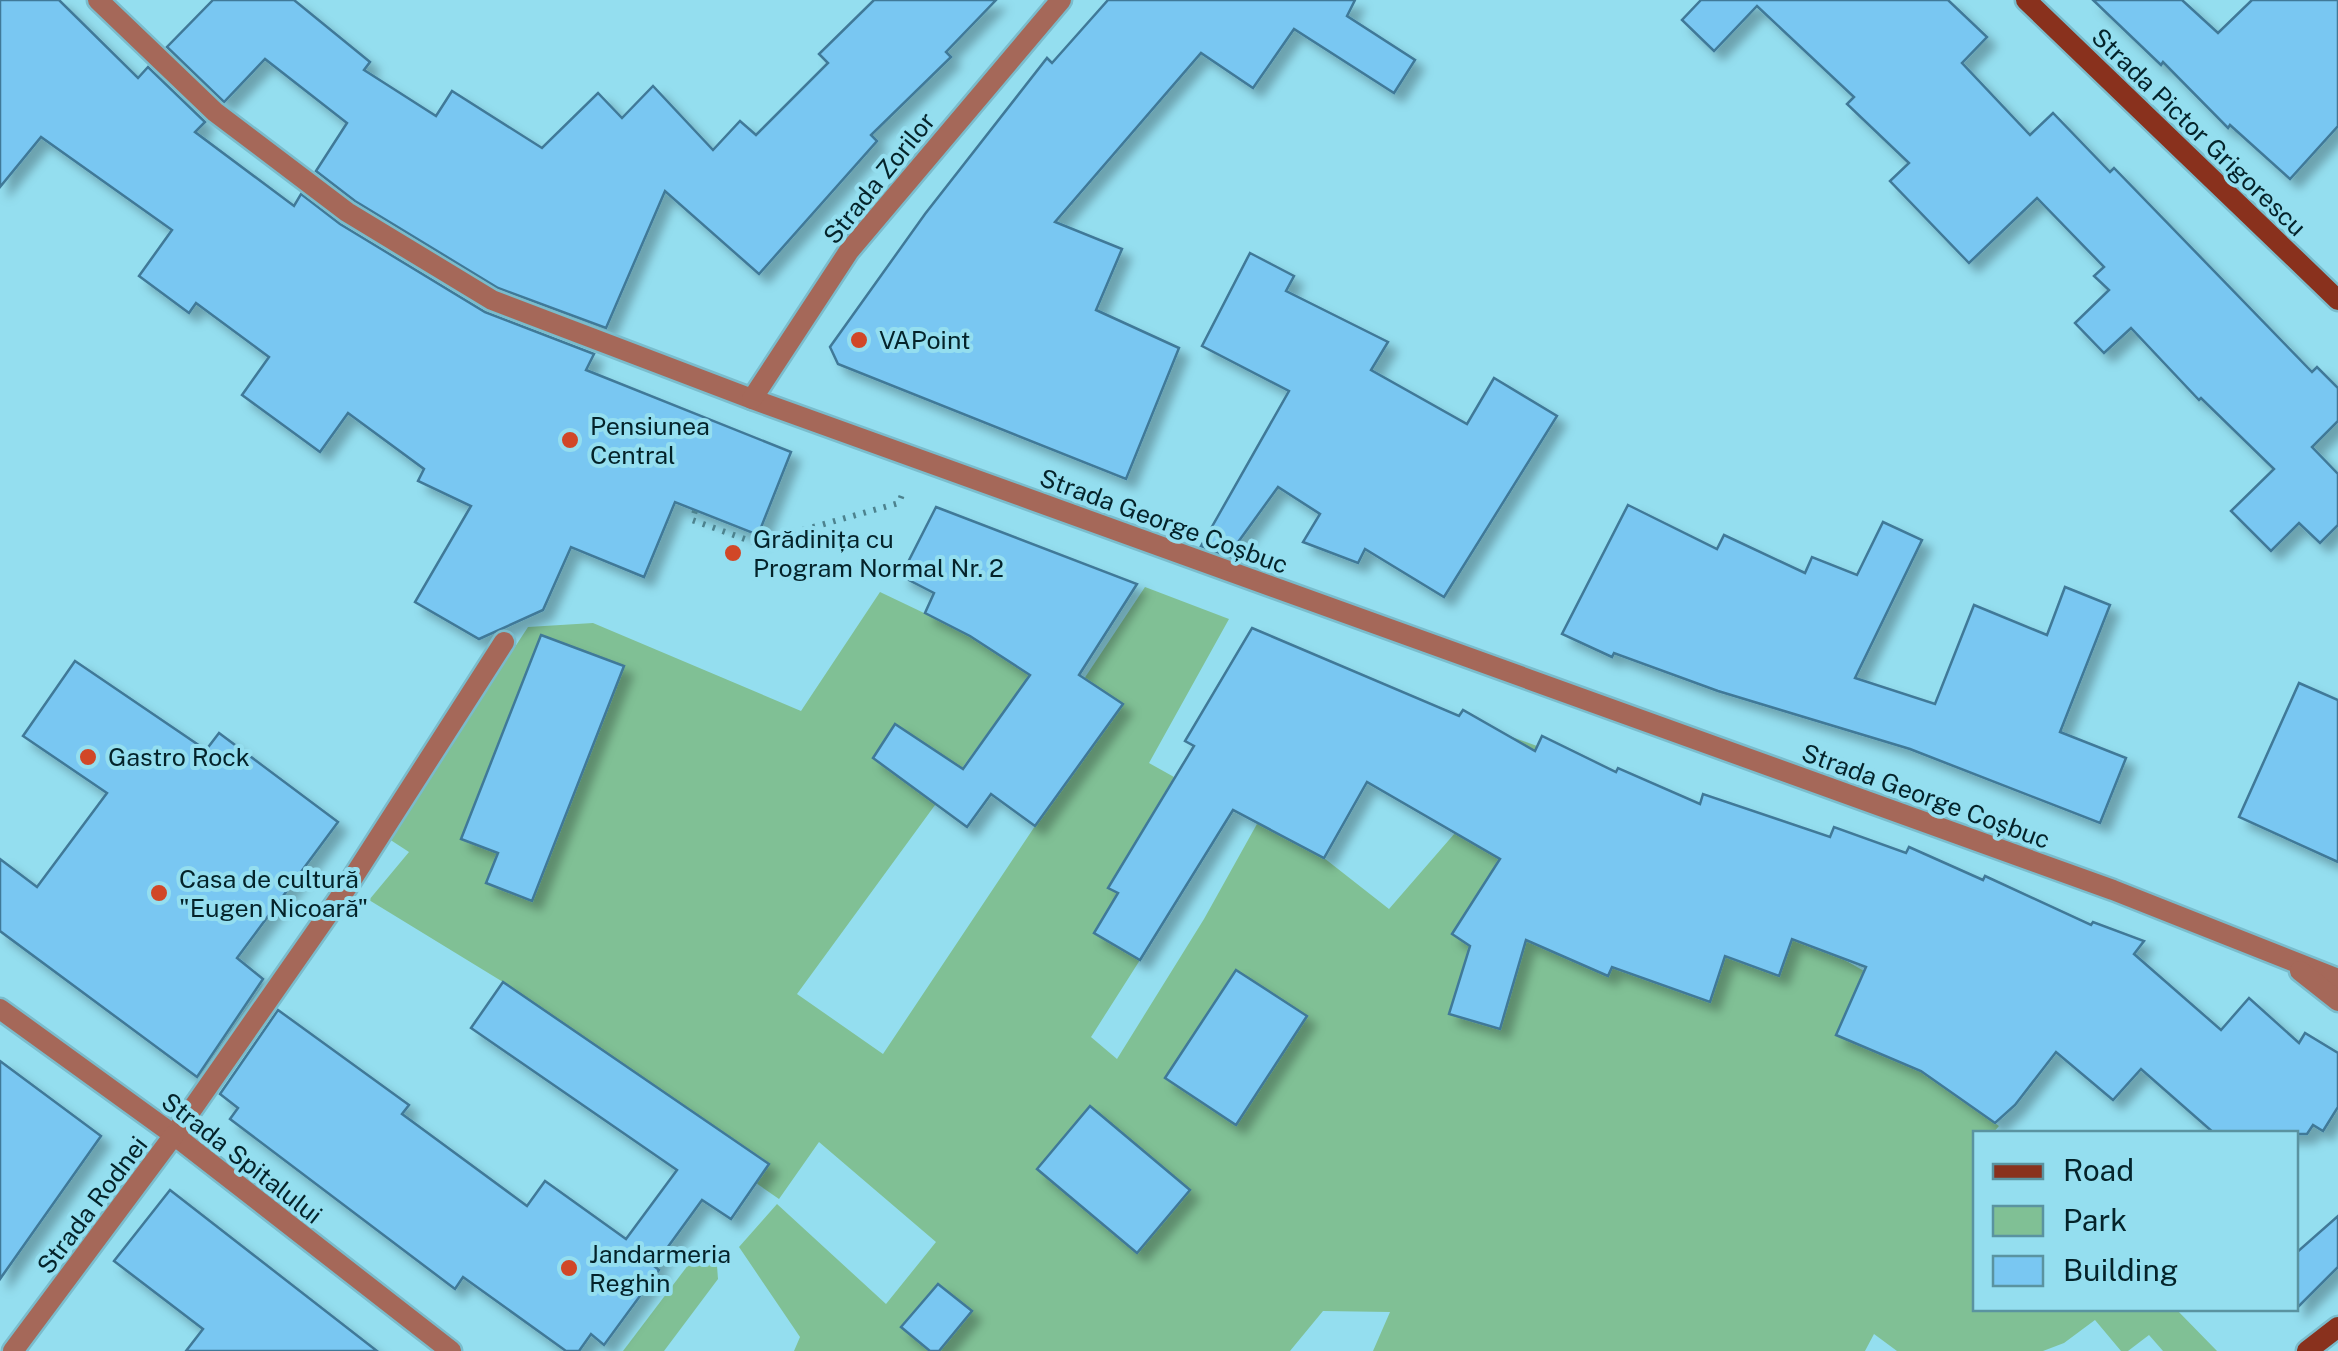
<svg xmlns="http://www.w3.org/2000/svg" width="2338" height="1351" font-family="'Public Sans',sans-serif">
	<defs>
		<filter id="shadow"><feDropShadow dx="9" dy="9" stdDeviation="5" flood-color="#0004"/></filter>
	</defs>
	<rect width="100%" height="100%" fill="#94deef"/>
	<g fill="#80c095">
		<path d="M 1145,587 L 1229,619 L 1149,763 L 1174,777 L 1109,888 L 1118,893 L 1094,932 L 1140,960 L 1091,1037 L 1117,1059 L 1204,919 L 1301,745 L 1278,834 L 1324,858 L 1389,909 L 1455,833 L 1509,736 L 1537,746 L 1552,864 L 1528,941 L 1550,950 L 1651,877 L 1672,989 L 1710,1002 L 1725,957 L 1779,976 L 1792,939 L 1843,959 L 1864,971 L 1922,1071 L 1999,1126 L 1993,1133 L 1976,1134 L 1976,1308 L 2176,1309 L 2217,1351 L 2163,1351 L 2149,1335 L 2128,1351 L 2121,1351 L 2095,1320 L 2064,1343 L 2043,1351 L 1897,1351 L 1874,1334 L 1865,1351 L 1373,1351 L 1390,1312 L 1323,1311 L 1290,1351 L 794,1351 L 800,1337 L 739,1247 L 777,1204 L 886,1304 L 936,1242 L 819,1142 L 779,1199 L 756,1183 L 769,1163 L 503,982 L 369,900 L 409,852 L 389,839 L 528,627 L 593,623 L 801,711 L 880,592 L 968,634 L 1030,675 L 797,994 L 883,1054 L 1035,826 L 1122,704 L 1084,679 Z"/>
		<path d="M 698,1252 L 717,1266 L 718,1279 L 664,1351 L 623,1351 Z"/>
	</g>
	<g fill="#79c7f2" stroke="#407998" stroke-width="2.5" filter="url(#shadow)">
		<path d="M 0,0 L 59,0 L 138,78 L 148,67 L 205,122 L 195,132 L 294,206 L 301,194 L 340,224 L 485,312 L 594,354 L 586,370 L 791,452 L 758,535 L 675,502 L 644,577 L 571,547 L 543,610 L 479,639 L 415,602 L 471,506 L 418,481 L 424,469 L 348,413 L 320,452 L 242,395 L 269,357 L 196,303 L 189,313 L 139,276 L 172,230 L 41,137 L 0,187 Z"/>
		<path d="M 213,0 L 294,0 L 370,62 L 364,70 L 436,116 L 452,91 L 542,148 L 598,93 L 622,118 L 653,86 L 713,150 L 740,121 L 756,135 L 828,63 L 819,54 L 874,0 L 996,0 L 946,52 L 951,57 L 871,135 L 877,141 L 759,274 L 665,191 L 606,328 L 498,288 L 355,201 L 316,171 L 347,123 L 265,59 L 224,102 L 167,47 Z"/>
		<path d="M 1108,0 L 1355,0 L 1347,16 L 1415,60 L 1394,93 L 1294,29 L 1253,88 L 1201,53 L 1055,222 L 1122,249 L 1096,310 L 1179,348 L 1126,479 L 838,364 L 830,347 L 925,214 L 1047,58 L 1052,63 Z"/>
		<path d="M 1701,0 L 1948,0 L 1987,37 L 1962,63 L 2030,135 L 2053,113 L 2110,172 L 2114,168 L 2312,372 L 2317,367 L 2338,388 L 2338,421 L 2312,447 L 2338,474 L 2338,525 L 2320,543 L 2299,523 L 2271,551 L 2231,511 L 2274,469 L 2201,398 L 2199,400 L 2131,328 L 2104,353 L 2075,323 L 2109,290 L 2094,276 L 2104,267 L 2037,198 L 1969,263 L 1890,181 L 1909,163 L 1847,104 L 1854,97 L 1757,6 L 1714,51 L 1682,20 Z"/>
		<path d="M 2093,0 L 2182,0 L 2218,33 L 2252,0 L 2338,0 L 2338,126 L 2290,179 L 2230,125 L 2228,128 L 2163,62 L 2161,65 Z"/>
		<path d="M 1250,253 L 1294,276 L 1286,291 L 1388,342 L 1371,370 L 1467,424 L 1494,378 L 1557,416 L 1444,597 L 1365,549 L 1358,563 L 1303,542 L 1320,514 L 1278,487 L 1228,556 L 1201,546 L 1289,391 L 1202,346 Z"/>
		<path d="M 1628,505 L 1717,549 L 1724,535 L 1805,573 L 1812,557 L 1857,575 L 1883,522 L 1922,540 L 1855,678 L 1935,704 L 1974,605 L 2047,635 L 2065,587 L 2110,605 L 2060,732 L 2126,758 L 2100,823 L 1910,749 L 1718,691 L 1614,653 L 1612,657 L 1562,634 Z"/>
		<path d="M 936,507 L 1137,584 L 1079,675 L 1123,704 L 1035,826 L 991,794 L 967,827 L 873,758 L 895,724 L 963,769 L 1030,675 L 970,636 L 925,613 L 934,593 L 901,576 Z"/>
		<path d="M 1252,628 L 1459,716 L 1463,710 L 1535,751 L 1542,736 L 1616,772 L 1618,768 L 1700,804 L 1703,794 L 1830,837 L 1834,827 L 1906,853 L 1909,847 L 1983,880 L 1985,876 L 2091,925 L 2093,922 L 2144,941 L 2134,954 L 2221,1030 L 2249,998 L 2299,1043 L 2305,1033 L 2338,1053 L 2338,1107 L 2323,1131 L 2313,1125 L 2307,1134 L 2215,1134 L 2141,1069 L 2113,1100 L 2056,1052 L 2015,1105 L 1995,1123 L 1921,1071 L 1836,1035 L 1866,967 L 1792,939 L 1779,976 L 1725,956 L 1710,1002 L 1612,967 L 1608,976 L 1526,940 L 1500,1029 L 1449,1014 L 1470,946 L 1452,934 L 1500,859 L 1367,782 L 1324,858 L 1233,810 L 1140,960 L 1094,933 L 1118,893 L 1108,888 L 1194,746 L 1185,741 Z"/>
		<path d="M 541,635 L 624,666 L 532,901 L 486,883 L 498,853 L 461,839 Z"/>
		<path d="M 75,661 L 206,750 L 219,733 L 338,822 L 237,958 L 263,979 L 197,1077 L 0,931 L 0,859 L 37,887 L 107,793 L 23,736 Z"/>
		<path d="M 2299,683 L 2338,700 L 2338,862 L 2239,817 Z"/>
		<path d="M 1236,970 L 1307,1016 L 1236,1125 L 1165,1078 Z"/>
		<path d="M 503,982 L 769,1164 L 731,1219 L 702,1200 L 654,1266 L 659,1270 L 604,1345 L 591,1334 L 579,1351 L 566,1351 L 463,1277 L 455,1289 L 230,1119 L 238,1108 L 220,1094 L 278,1010 L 409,1105 L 402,1114 L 527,1206 L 545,1181 L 626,1239 L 677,1170 L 471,1028 Z"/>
		<path d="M 0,1061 L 101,1136 L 0,1279 Z"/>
		<path d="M 1090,1106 L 1190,1190 L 1137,1253 L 1037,1169 Z"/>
		<path d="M 170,1190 L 377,1351 L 186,1351 L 203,1329 L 114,1261 Z"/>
		<path d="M 2338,1216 L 2338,1267 L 2296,1309 L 2296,1253 Z"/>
		<path d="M 938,1284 L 972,1311 L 939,1351 L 930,1351 L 901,1327 Z"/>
	</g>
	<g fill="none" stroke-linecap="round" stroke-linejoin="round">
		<defs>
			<path id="lane" d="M 174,1135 L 345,890 L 504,642"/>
			<g id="street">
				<path d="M 98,0 L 215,112 L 347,212 L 492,300 L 752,399 L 2113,890 L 2338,979"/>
				<path d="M 752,399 L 849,251 L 1061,0"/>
				<path d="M 2300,971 L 2338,1001"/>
				<path d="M 0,1009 L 174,1135 L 451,1351"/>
				<path d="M 13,1351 L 174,1135"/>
			</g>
			<g id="secondary">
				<path d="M 2026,0 L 2338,300"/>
				<path d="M 2307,1351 L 2338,1327"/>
			</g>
		</defs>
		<use href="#lane" stroke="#7abccc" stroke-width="25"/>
		<use href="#street" stroke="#7abccc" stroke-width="25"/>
		<use href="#secondary" stroke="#7abccc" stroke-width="25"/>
		<path stroke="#4d828e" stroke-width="6" stroke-dasharray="2.5 8" stroke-linecap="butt" d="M 695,511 L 692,520 L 756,543 L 899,503 L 904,489"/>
		<use href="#lane" stroke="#a56859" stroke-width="20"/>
		<use href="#street" stroke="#a56859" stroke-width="20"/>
		<use href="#secondary" stroke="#89311d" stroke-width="20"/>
	</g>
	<g fill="#d14727" stroke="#94deef" stroke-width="4">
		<circle cx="859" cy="340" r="10"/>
		<circle cx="570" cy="440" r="10"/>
		<circle cx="733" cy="553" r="10"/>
		<circle cx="88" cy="757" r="10"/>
		<circle cx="159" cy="893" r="10"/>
		<circle cx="569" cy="1268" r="10"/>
	</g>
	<g text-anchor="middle" stroke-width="8" stroke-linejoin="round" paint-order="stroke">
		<g font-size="25" fill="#04232a" stroke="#94deef">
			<text transform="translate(2199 132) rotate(44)" y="9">Strada Pictor Grigorescu</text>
			<text transform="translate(879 178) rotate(-51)" y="9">Strada Zorilor</text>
			<text transform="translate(1164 521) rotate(20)" y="9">Strada George Coșbuc</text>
			<text transform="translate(1926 796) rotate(20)" y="9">Strada George Coșbuc</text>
			<text transform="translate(242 1158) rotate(38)" y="9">Strada Spitalului</text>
			<text transform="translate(92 1205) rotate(-53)" y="9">Strada Rodnei</text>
		</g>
		<g font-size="25" fill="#04232a" stroke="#94deef" text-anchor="start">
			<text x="879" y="349">VAPoint</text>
			<text x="590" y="435">Pensiunea<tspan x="590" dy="29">Central</tspan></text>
			<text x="753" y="548">Grădinița cu<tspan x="753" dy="29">Program Normal Nr. 2</tspan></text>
			<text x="108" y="766">Gastro Rock</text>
			<text x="179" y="888">Casa de cultură<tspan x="179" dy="29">"Eugen Nicoară"</tspan></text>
			<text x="589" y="1263">Jandarmeria<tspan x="589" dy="29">Reghin</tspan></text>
		</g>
	</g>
	<rect x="1973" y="1131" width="325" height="180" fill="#94deef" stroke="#5a93a0" stroke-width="2.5"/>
	<rect x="1993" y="1164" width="50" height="15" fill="#89311d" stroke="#5a93a0" stroke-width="2.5"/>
	<text x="2063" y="1181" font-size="30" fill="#04232a">Road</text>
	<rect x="1993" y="1206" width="50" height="30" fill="#80c095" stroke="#5a93a0" stroke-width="2.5"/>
	<text x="2063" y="1231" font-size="30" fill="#04232a">Park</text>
	<rect x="1993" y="1256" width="50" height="30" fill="#79c7f2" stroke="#5a93a0" stroke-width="2.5"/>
	<text x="2063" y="1281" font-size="30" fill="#04232a">Building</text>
</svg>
